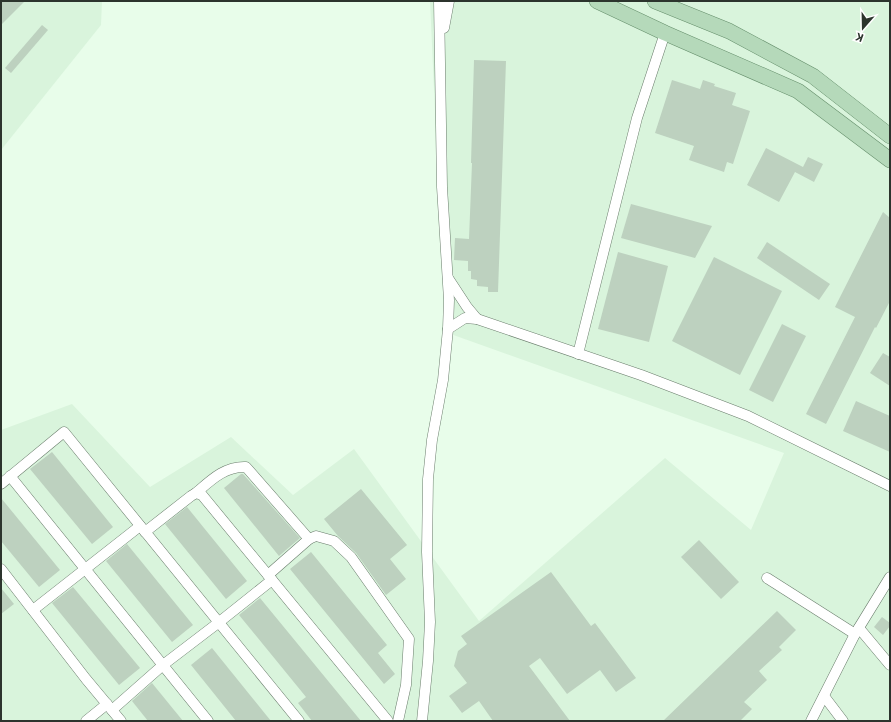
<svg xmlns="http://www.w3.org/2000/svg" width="891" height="722" font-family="'Open Sans',sans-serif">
	<rect width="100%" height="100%" fill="#e8fdea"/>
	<g fill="#d9f4dc">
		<path d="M 1,1 L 102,1 L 101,25 L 1,150 Z"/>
		<path d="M 430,1 L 890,1 L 890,721 L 1,721 L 1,430 L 72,404 L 150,487 L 231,437 L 293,495 L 354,449 L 479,621 L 665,458 L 751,530 L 784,453 L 445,332 Z"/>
	</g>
	<g fill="#bdd1bf">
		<path d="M 1,1 L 25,1 L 1,25 Z"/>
		<path d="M 42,25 L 48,30 L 11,73 L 5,68 Z"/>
		<path d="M 474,60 L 506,61 L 498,292 L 488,292 L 488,287 L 477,286 L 477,280 L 471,279 L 471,271 L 468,271 L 468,261 L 454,260 L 455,238 L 469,239 L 472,163 L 471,163 Z"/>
		<path d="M 672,80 L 700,89 L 703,80 L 715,84 L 714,86 L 736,93 L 732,105 L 750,111 L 733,164 L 727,162 L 724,172 L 689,160 L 694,146 L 655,133 Z"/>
		<path d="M 766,148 L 803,167 L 808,157 L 823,164 L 814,182 L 795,172 L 779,202 L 747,185 Z"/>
		<path d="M 631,204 L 712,226 L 695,258 L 621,238 Z"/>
		<path d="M 883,212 L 890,218 L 890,301 L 876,328 L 875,327 L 826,424 L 806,414 L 855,317 L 835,307 Z"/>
		<path d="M 767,242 L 830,284 L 819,300 L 757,258 Z"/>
		<path d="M 618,252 L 668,266 L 649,342 L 598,329 Z"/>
		<path d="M 714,257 L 782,291 L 740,375 L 672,341 Z"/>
		<path d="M 782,324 L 806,336 L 773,402 L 749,390 Z"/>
		<path d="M 883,353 L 890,357 L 890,386 L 870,373 Z"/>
		<path d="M 856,401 L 890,416 L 890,452 L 843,431 Z"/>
		<path d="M 52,452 L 113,527 L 92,544 L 30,469 Z"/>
		<path d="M 241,474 L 243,474 L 300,538 L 279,556 L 224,488 Z"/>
		<path d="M 361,489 L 407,545 L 390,559 L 406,579 L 386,595 L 356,553 L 338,536 L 324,519 Z"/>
		<path d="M 1,498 L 60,570 L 39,587 L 1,541 Z"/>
		<path d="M 187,507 L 247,581 L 226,599 L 165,524 Z"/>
		<path d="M 699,540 L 739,582 L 721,599 L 681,557 Z"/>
		<path d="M 127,544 L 193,625 L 172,642 L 106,561 Z"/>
		<path d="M 311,552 L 387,645 L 378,653 L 395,674 L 384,684 L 290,569 Z"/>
		<path d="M 551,572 L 591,626 L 595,623 L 636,678 L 616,692 L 600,670 L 567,694 L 540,658 L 529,666 L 570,721 L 493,721 L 479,701 L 462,713 L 449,696 L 467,683 L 454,666 L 458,651 L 467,644 L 461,636 Z"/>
		<path d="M 73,587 L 140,668 L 119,685 L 52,603 Z"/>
		<path d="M 1,588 L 14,604 L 1,614 Z"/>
		<path d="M 260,598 L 361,721 L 312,721 L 298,703 L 306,697 L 239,615 Z"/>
		<path d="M 777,611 L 796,630 L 779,647 L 782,650 L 759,671 L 767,680 L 744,702 L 752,709 L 740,721 L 663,721 Z"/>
		<path d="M 882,617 L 890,623 L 890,626 L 883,635 L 874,627 Z"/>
		<path d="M 212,648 L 271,721 L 236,721 L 191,665 Z"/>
		<path d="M 152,683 L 183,721 L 148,721 L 132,701 Z"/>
	</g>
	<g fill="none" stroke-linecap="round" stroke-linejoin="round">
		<defs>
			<g id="street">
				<path d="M 444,28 L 449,1"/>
				<path d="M 448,278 L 467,307 L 477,319"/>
				<path d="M 448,329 L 465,318 L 477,319 L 641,375 L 748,416 L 890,486"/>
				<path d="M 578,354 L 637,118 L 665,33"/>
				<path d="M 10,476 L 208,721"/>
				<path d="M 1,484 L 64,432 L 299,721"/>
				<path d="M 196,493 C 211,480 225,466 246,467 L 309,539"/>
				<path d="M 145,532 L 191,496 L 196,493 L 202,495 L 388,721"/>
				<path d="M 1,569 L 86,679 L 121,721"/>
				<path d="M 268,575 L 309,539 L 316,536 L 334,541 L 351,557 L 409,639 L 406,685 L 398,721"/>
				<path d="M 767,578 L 855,634"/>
				<path d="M 33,610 L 140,526"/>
				<path d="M 859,628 L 890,665"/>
				<path d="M 824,696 L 843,721"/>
				<path d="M 112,710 L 163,665 L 218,623 L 272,580"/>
				<path d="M 86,721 L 107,704"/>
				<path d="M 422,721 L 428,661 L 430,622 L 427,552 L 428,479 L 432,440 L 443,380 L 448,329 L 449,300 L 442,187 L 439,1"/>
				<path d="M 811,721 L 855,634 L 890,577"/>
			</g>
			<g id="primary">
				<path d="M 597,1 L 665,33 L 798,91 L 890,160"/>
				<path d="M 655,1 L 729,31 L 813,76 L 890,136"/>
			</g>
		</defs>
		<use href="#street" stroke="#6a7d6c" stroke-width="11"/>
		<use href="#primary" stroke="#658e6b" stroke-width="16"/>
		<use href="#street" stroke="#fff" stroke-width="10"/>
		<use href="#primary" stroke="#b5d9ba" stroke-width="15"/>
	</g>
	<rect width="891" height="722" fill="none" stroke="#2c342d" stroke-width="4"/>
	<g transform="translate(863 28) rotate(200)" stroke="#ffffff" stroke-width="3" paint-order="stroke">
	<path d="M0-3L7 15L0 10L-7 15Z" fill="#2c342d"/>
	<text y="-6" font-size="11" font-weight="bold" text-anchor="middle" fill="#2c342d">K</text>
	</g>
</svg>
